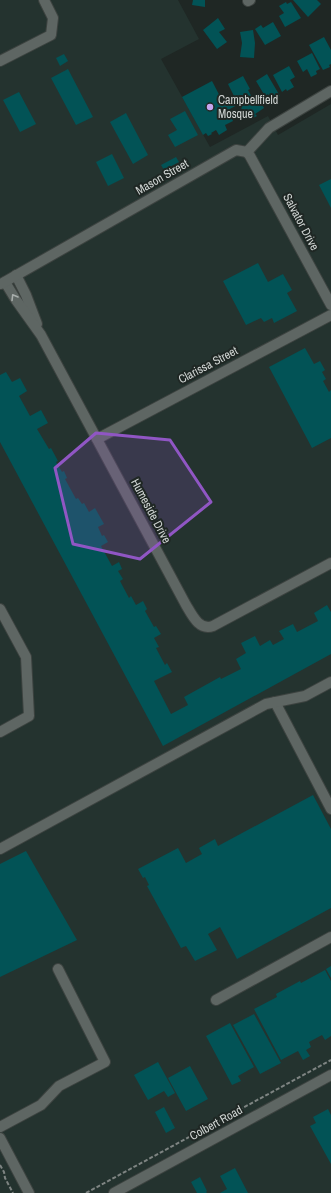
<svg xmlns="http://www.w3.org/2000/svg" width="331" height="1193" font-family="'Archivo Narrow',sans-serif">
	<rect width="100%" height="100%" fill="#1f2724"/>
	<path fill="#24332f" d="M 0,0 L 178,0 L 199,39 L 161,59 L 210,147 L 268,116 L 278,135 L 331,104 L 331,1193 L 0,1193 Z"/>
	<g fill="#025356">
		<path d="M 193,0 L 205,0 L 205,7 L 192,5 Z"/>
		<path d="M 293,0 L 317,0 L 321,4 L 308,17 Z"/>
		<path d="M 286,2 L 287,4 L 291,2 L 301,18 L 285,27 L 279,16 L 284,13 L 279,6 Z"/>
		<path d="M 218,18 L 225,29 L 219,32 L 227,42 L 217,49 L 203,30 Z"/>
		<path d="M 273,22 L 281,36 L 265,45 L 255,29 L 261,25 L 263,28 Z"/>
		<path d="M 253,30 L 255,43 L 254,58 L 240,57 L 242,43 L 240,32 Z"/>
		<path d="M 324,37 L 331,50 L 331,64 L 329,65 L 330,67 L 323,70 L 309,45 Z"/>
		<path d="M 312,53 L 320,69 L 316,71 L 317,74 L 311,77 L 307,69 L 303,72 L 297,61 Z"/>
		<path d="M 64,54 L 68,61 L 60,66 L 56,58 Z"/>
		<path d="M 289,66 L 295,77 L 290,80 L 294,87 L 287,91 L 286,89 L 282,92 L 273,75 Z"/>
		<path d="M 68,69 L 93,117 L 76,125 L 51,78 Z"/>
		<path d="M 267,74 L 280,96 L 271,101 L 268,94 L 265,96 L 256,81 Z"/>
		<path d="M 243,76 L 250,89 L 248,90 L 254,101 L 258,99 L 264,108 L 255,114 L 257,116 L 251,119 L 250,117 L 247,119 L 239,104 L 228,110 L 233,121 L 225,125 L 227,130 L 219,135 L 216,130 L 211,133 L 212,134 L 208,136 L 206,133 L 203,135 L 182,97 L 212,81 L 224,104 L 235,98 L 228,84 Z"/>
		<path d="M 19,92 L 36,124 L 20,132 L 3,100 Z"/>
		<path d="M 185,111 L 198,135 L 175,147 L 168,135 L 177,130 L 170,119 Z"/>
		<path d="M 126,113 L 148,155 L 133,164 L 110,122 Z"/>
		<path d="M 112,154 L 124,178 L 108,186 L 96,162 Z"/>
		<path d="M 176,157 L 179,162 L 164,170 L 161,165 Z"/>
		<path d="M 331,179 L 331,208 L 319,185 Z"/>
		<path d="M 258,263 L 268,282 L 283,274 L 292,290 L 287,293 L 297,311 L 274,323 L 272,318 L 264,322 L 261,318 L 246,325 L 223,281 Z"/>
		<path d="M 305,348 L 314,364 L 320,361 L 325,370 L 322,372 L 326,379 L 323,381 L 329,392 L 331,390 L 331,438 L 312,448 L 269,367 Z"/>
		<path d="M 6,372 L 12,382 L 20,378 L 27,391 L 19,396 L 30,416 L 41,410 L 48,423 L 37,429 L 49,449 L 51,448 L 58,461 L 56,462 L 62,472 L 64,471 L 67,478 L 65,479 L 76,499 L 78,498 L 82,504 L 84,503 L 89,512 L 95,508 L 104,524 L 98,527 L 102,536 L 104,535 L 108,542 L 101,546 L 112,566 L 119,562 L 122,569 L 118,571 L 123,579 L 120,581 L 129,598 L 131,596 L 136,605 L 143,601 L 147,609 L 145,611 L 154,627 L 156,626 L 161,634 L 154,638 L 159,647 L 156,648 L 165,665 L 167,663 L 172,672 L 154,681 L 171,714 L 188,705 L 184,697 L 220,677 L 221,679 L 241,669 L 236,659 L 246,653 L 241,643 L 255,636 L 260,646 L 270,640 L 273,645 L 284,639 L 279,631 L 293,624 L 297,632 L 318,621 L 314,613 L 327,605 L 331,612 L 331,654 L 163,746 L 0,442 L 0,375 Z"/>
		<path d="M 313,795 L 331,829 L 331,908 L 237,959 L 220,927 L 208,934 L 217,950 L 195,961 L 186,946 L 181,948 L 147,886 L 149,885 L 145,877 L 143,878 L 138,869 L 178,848 L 186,863 L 202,854 L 199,848 L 215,839 L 218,846 Z"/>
		<path d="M 26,851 L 77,940 L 0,977 L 0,864 Z"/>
		<path d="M 331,966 L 331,978 L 326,969 Z"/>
		<path d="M 325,970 L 331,981 L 331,1036 L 325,1040 L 322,1035 L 309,1042 L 311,1047 L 306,1050 L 310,1056 L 303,1060 L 298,1051 L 281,1060 L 254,1009 L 277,997 L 276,994 L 300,981 L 301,983 Z"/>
		<path d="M 254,1014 L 281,1063 L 260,1074 L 233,1025 Z"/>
		<path d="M 230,1023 L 254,1067 L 238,1076 L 241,1081 L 232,1085 L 206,1036 Z"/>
		<path d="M 158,1062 L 175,1093 L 168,1097 L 164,1091 L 148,1100 L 134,1075 Z"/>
		<path d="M 190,1066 L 208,1099 L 186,1111 L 168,1078 Z"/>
		<path d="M 164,1107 L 175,1128 L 166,1133 L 155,1112 Z"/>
		<path d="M 328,1109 L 331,1115 L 331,1164 L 310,1126 L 316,1123 L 313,1117 Z"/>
		<path d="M 235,1168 L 248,1193 L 220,1193 L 227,1189 L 220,1176 Z"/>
		<path d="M 200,1177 L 207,1191 L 206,1192 L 207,1193 L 197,1193 L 191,1182 Z"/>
	</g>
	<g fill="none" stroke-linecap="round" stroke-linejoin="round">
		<defs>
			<g id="minor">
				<path d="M 248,1 L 250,0"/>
				<path d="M 0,61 L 51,35 L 53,18 L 44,0"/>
				<path d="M 247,152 L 250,156 L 331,305"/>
				<path d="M 247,152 L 269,128 L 331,91"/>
				<path d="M 16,275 L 26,295 L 37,324"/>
				<path d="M 5,282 L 16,300 L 41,335 L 186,605 C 192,615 199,631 213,626 L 331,563"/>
				<path d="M 1,284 L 236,150 L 247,152"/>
				<path d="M 97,439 L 331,315"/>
				<path d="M 0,609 L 26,657 L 29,716 L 0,732"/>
				<path d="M 275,702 L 331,809"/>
				<path d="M 0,849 L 266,704 L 305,696 L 331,682"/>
				<path d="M 216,1000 L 331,937"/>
				<path d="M 0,1127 L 41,1105 L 59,1086 L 105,1062 L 58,969"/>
				<path d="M 0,1138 L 29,1193"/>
				<path d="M 114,1193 L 331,1075"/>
			</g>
		</defs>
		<use href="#minor" stroke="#3d4340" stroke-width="12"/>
		<g stroke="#7e8482" stroke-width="2" stroke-dasharray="4 2" stroke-linecap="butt">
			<path d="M 0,1165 L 4,1172 L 5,1178 L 13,1193"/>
			<path d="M 86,1193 L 331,1060"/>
		</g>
		<use href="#minor" stroke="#5e6663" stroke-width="10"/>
	</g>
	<defs><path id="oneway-chevron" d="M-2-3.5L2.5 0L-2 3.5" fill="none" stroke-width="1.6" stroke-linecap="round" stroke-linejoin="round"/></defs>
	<use stroke="#a8aeac" href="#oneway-chevron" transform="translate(14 297) rotate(-121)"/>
	<path fill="#9056c4" fill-opacity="0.2" stroke="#9056c4" stroke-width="3" stroke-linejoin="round" d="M 96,433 L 170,440 L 211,502 L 140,559 L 73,544 L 55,468 Z"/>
	<circle fill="#c6a6f0" stroke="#1f2724" stroke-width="1.5" cx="210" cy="107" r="4"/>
	<g text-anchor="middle" stroke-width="4" stroke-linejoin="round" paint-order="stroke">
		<g font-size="12" fill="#d0d5d3" stroke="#1f2724" text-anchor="start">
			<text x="218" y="104">Campbellfield<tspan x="218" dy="14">Mosque</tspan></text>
		</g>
		<g font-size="12" fill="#d0d5d3" stroke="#1f2724">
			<text transform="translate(162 177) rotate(-30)" y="4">Mason Street</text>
			<text transform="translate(301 222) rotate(62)" y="4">Salvator Drive</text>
			<text transform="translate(208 365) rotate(-28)" y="4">Clarissa Street</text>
			<text transform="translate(151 511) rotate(62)" y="4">Humeside Drive</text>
			<text transform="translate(216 1123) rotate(-29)" y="4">Colbert Road</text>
		</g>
	</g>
</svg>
